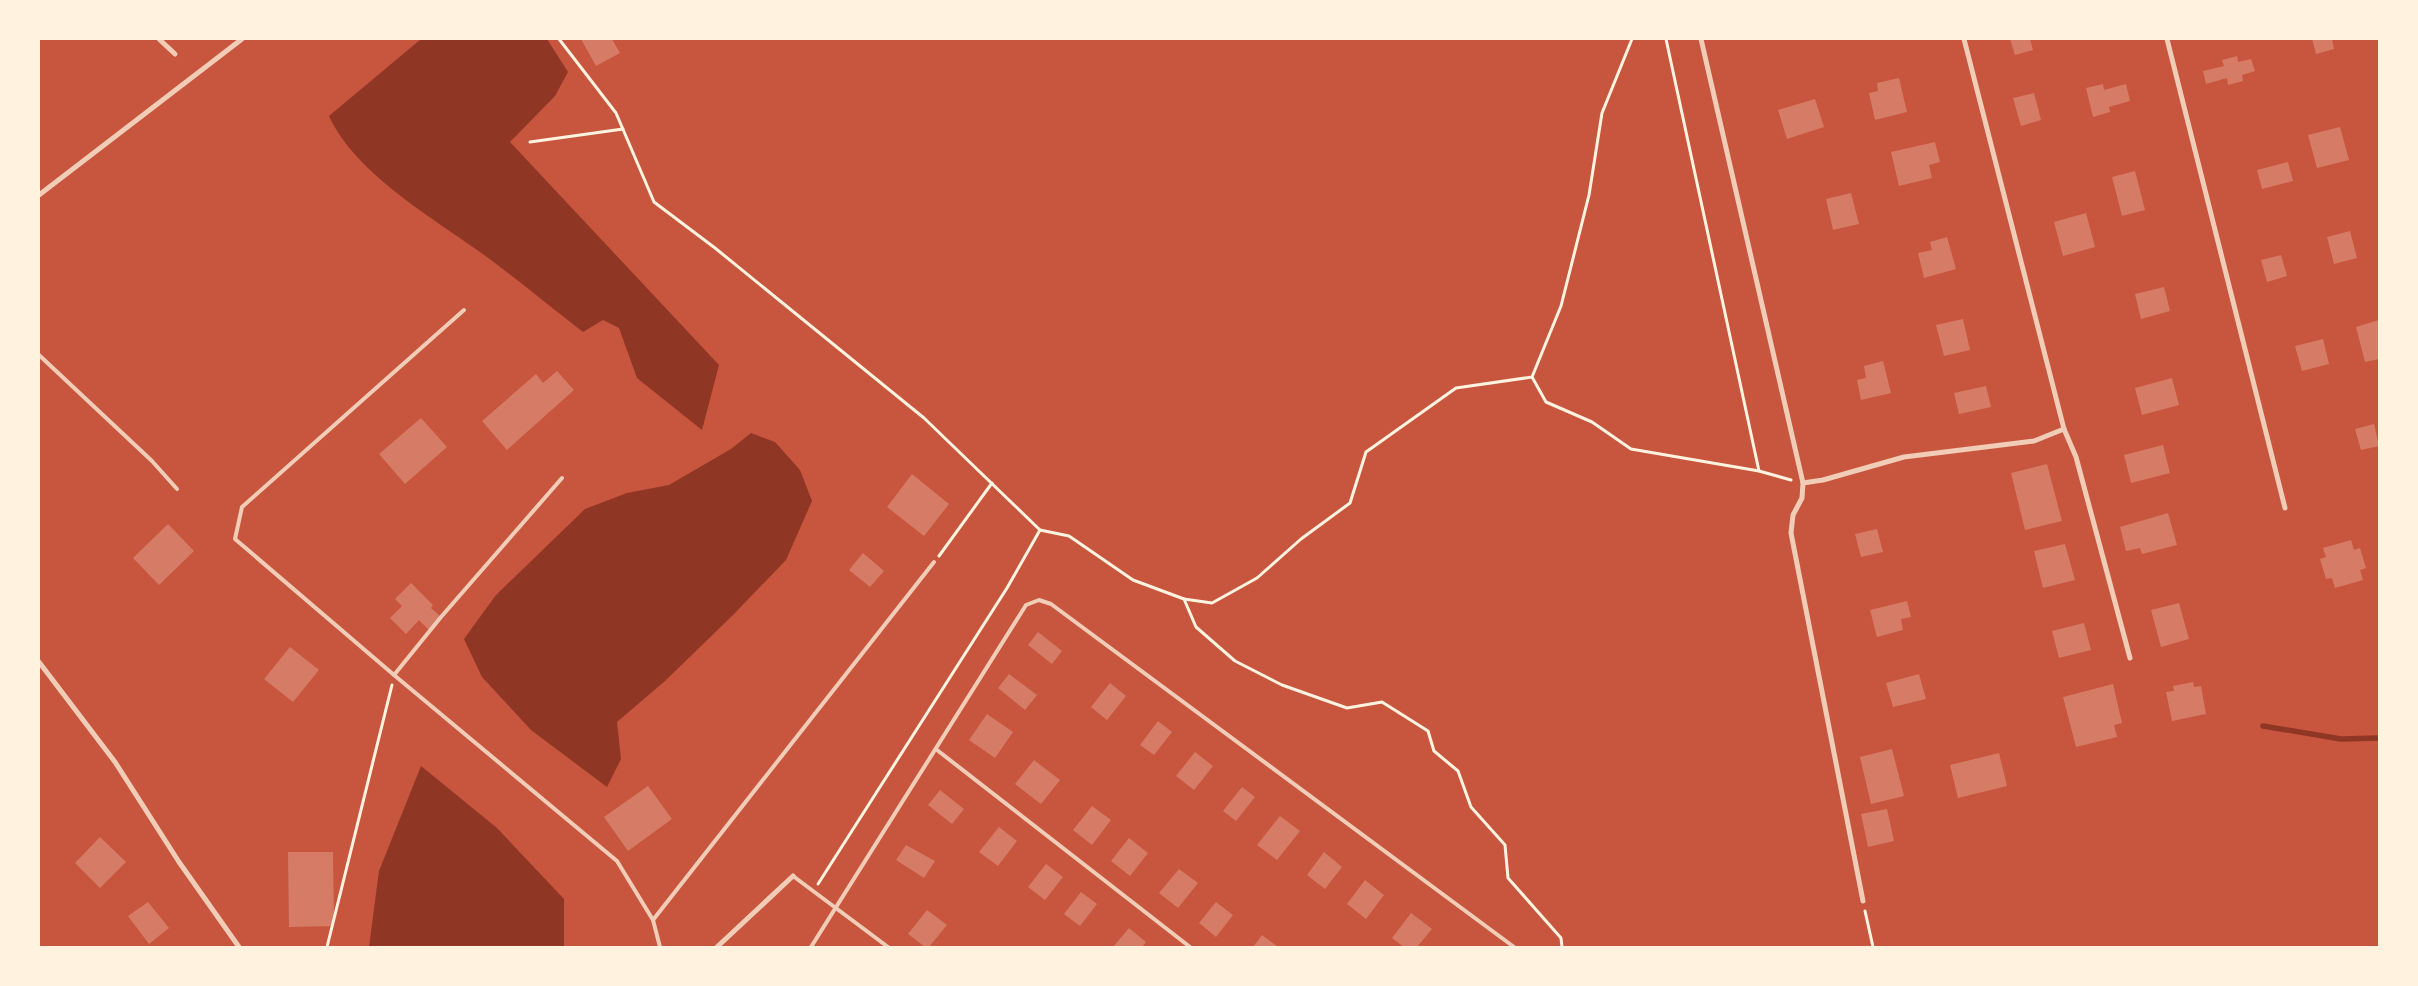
<svg xmlns="http://www.w3.org/2000/svg" width="2418" height="986" font-family="Literata,serif">
	<rect width="100%" height="100%" fill="#c8553d"/>
	<g fill="#8f3625">
		<path d="M 421,39 L 547,39 L 568,72 L 555,96 L 510,142 L 719,365 L 702,430 L 637,378 L 619,328 L 603,320 L 583,332 C 551,307 519,281 487,257 C 435,219 356,175 329,116 Z"/>
		<path d="M 751,433 L 775,442 L 800,470 L 812,501 L 786,560 L 734,614 L 665,681 L 617,722 L 621,759 L 607,787 L 531,730 L 482,677 L 464,639 L 496,595 L 585,509 L 627,493 L 669,485 L 731,449 Z"/>
		<path d="M 421,766 L 497,828 L 564,899 L 564,947 L 369,947 L 379,871 Z"/>
	</g>
	<g fill="none" stroke-linecap="round" stroke-linejoin="round">
		<path stroke="#8f3625" stroke-width="5.5" d="M 2263,726 L 2341,739 L 2379,738"/>
	</g>
	<g fill="#d67c66">
		<path d="M 581,39 L 612,39 L 620,53 L 596,66 Z"/>
		<path d="M 2010,39 L 2030,39 L 2033,50 L 2015,55 Z"/>
		<path d="M 2312,39 L 2332,39 L 2334,49 L 2316,54 Z"/>
		<path d="M 2237,56 L 2238,62 L 2251,59 L 2255,71 L 2242,75 L 2243,81 L 2228,85 L 2227,78 L 2206,84 L 2203,71 L 2224,66 L 2222,60 Z"/>
		<path d="M 1899,78 L 1907,112 L 1875,120 L 1869,93 L 1878,91 L 1877,83 Z"/>
		<path d="M 2103,84 L 2104,90 L 2126,84 L 2130,101 L 2109,107 L 2110,112 L 2093,117 L 2086,88 Z"/>
		<path d="M 2034,93 L 2041,120 L 2021,126 L 2013,98 Z"/>
		<path d="M 1815,99 L 1824,127 L 1787,139 L 1778,110 Z"/>
		<path d="M 2340,127 L 2349,160 L 2317,168 L 2308,135 Z"/>
		<path d="M 1935,142 L 1940,162 L 1929,165 L 1932,178 L 1899,186 L 1891,152 Z"/>
		<path d="M 2288,162 L 2293,181 L 2262,189 L 2257,170 Z"/>
		<path d="M 2135,171 L 2145,210 L 2122,216 L 2112,177 Z"/>
		<path d="M 1851,193 L 1859,224 L 1833,230 L 1826,199 Z"/>
		<path d="M 2086,213 L 2095,247 L 2063,256 L 2054,222 Z"/>
		<path d="M 2350,231 L 2357,258 L 2334,264 L 2327,237 Z"/>
		<path d="M 1947,237 L 1956,269 L 1924,278 L 1918,253 L 1932,250 L 1930,242 Z"/>
		<path d="M 2281,255 L 2287,276 L 2267,282 L 2261,260 Z"/>
		<path d="M 2164,287 L 2170,311 L 2141,319 L 2135,294 Z"/>
		<path d="M 1963,319 L 1970,350 L 1944,356 L 1936,325 Z"/>
		<path d="M 2379,320 L 2379,359 L 2365,362 L 2356,327 Z"/>
		<path d="M 2323,339 L 2329,364 L 2302,371 L 2295,346 Z"/>
		<path d="M 1883,361 L 1891,393 L 1861,400 L 1857,380 L 1866,378 L 1864,366 Z"/>
		<path d="M 557,371 L 574,390 L 507,450 L 482,421 L 536,374 L 543,383 Z"/>
		<path d="M 2172,378 L 2179,405 L 2142,415 L 2135,388 Z"/>
		<path d="M 1986,386 L 1991,407 L 1959,414 L 1954,393 Z"/>
		<path d="M 421,418 L 447,447 L 405,484 L 379,454 Z"/>
		<path d="M 2374,424 L 2379,446 L 2361,450 L 2355,429 Z"/>
		<path d="M 2163,445 L 2170,473 L 2131,483 L 2124,455 Z"/>
		<path d="M 2047,464 L 2062,521 L 2025,530 L 2011,473 Z"/>
		<path d="M 912,474 L 949,504 L 924,536 L 887,507 Z"/>
		<path d="M 2168,513 L 2177,545 L 2142,554 L 2140,548 L 2126,551 L 2120,527 Z"/>
		<path d="M 168,524 L 194,551 L 159,585 L 133,558 Z"/>
		<path d="M 1877,529 L 1883,552 L 1861,557 L 1855,534 Z"/>
		<path d="M 2351,540 L 2354,550 L 2360,548 L 2366,568 L 2360,570 L 2363,580 L 2335,588 L 2332,578 L 2326,579 L 2320,559 L 2326,557 L 2323,548 Z"/>
		<path d="M 2065,544 L 2075,580 L 2043,588 L 2034,551 Z"/>
		<path d="M 863,553 L 884,571 L 870,587 L 849,570 Z"/>
		<path d="M 411,583 L 433,605 L 431,608 L 441,617 L 429,630 L 419,620 L 406,634 L 390,618 L 402,606 L 395,599 Z"/>
		<path d="M 1907,601 L 1911,617 L 1901,619 L 1903,630 L 1877,637 L 1870,610 Z"/>
		<path d="M 2179,603 L 2189,639 L 2161,647 L 2151,610 Z"/>
		<path d="M 2084,623 L 2091,650 L 2059,658 L 2052,631 Z"/>
		<path d="M 1038,632 L 1062,651 L 1052,664 L 1028,645 Z"/>
		<path d="M 290,647 L 319,670 L 293,702 L 264,679 Z"/>
		<path d="M 1009,674 L 1037,695 L 1025,710 L 998,688 Z"/>
		<path d="M 1919,674 L 1926,699 L 1893,707 L 1886,683 Z"/>
		<path d="M 2193,682 L 2194,687 L 2201,686 L 2206,714 L 2172,721 L 2166,692 L 2174,691 L 2173,686 Z"/>
		<path d="M 1110,683 L 1126,696 L 1107,720 L 1091,707 Z"/>
		<path d="M 2113,684 L 2122,723 L 2114,725 L 2117,737 L 2076,747 L 2063,697 Z"/>
		<path d="M 987,714 L 1013,732 L 995,758 L 969,740 Z"/>
		<path d="M 1158,721 L 1172,732 L 1154,755 L 1140,745 Z"/>
		<path d="M 1892,749 L 1904,796 L 1871,804 L 1860,757 Z"/>
		<path d="M 1195,752 L 1213,766 L 1194,790 L 1176,776 Z"/>
		<path d="M 1999,753 L 2007,786 L 1958,798 L 1950,765 Z"/>
		<path d="M 1034,760 L 1060,780 L 1041,804 L 1015,784 Z"/>
		<path d="M 648,786 L 672,819 L 628,851 L 604,817 Z"/>
		<path d="M 1242,787 L 1255,797 L 1236,821 L 1223,811 Z"/>
		<path d="M 940,790 L 964,809 L 952,824 L 928,805 Z"/>
		<path d="M 1092,806 L 1111,820 L 1092,845 L 1073,830 Z"/>
		<path d="M 1887,809 L 1894,841 L 1868,847 L 1861,814 Z"/>
		<path d="M 1280,816 L 1300,831 L 1277,860 L 1257,845 Z"/>
		<path d="M 999,827 L 1017,841 L 998,866 L 979,852 Z"/>
		<path d="M 100,837 L 126,862 L 100,888 L 75,863 Z"/>
		<path d="M 1129,838 L 1148,853 L 1130,876 L 1111,861 Z"/>
		<path d="M 906,845 L 935,861 L 924,878 L 896,860 Z"/>
		<path d="M 288,852 L 333,852 L 334,926 L 289,927 Z"/>
		<path d="M 1324,852 L 1342,867 L 1325,889 L 1307,875 Z"/>
		<path d="M 1046,864 L 1063,877 L 1045,900 L 1028,887 Z"/>
		<path d="M 1179,869 L 1198,883 L 1178,908 L 1159,893 Z"/>
		<path d="M 1365,880 L 1384,895 L 1366,919 L 1347,904 Z"/>
		<path d="M 1081,892 L 1097,904 L 1080,926 L 1064,914 Z"/>
		<path d="M 148,902 L 169,928 L 149,944 L 128,916 Z"/>
		<path d="M 1216,902 L 1233,915 L 1216,937 L 1199,923 Z"/>
		<path d="M 927,910 L 947,925 L 929,947 L 925,947 L 908,934 Z"/>
		<path d="M 1411,913 L 1432,929 L 1417,947 L 1404,947 L 1392,938 Z"/>
		<path d="M 1129,928 L 1146,942 L 1142,947 L 1113,947 Z"/>
		<path d="M 1262,935 L 1278,947 L 1253,947 Z"/>
	</g>
	<g fill="none" stroke-linecap="round" stroke-linejoin="round">
		<g stroke="#fff3e0" stroke-width="3">
			<path d="M 559,39 L 616,113 L 654,202 L 715,248 L 924,418 L 1040,530 L 1007,588 L 818,884"/>
			<path d="M 1666,39 L 1759,471"/>
			<path d="M 530,142 L 623,129"/>
			<path d="M 1532,377 L 1546,402 L 1592,422 L 1631,449 L 1759,471 L 1791,480"/>
			<path d="M 1040,530 L 1069,536 L 1133,580 L 1184,599 L 1196,627 L 1235,661 L 1282,685 L 1347,708 L 1382,702 L 1428,731 L 1434,751 L 1458,771 L 1471,807 L 1505,845 L 1508,878 L 1561,938 L 1562,947"/>
			<path d="M 939,556 L 992,483"/>
			<path d="M 1184,599 L 1212,603 L 1257,578 L 1301,539 L 1350,503 L 1366,452 L 1456,388 L 1532,377 L 1561,306 L 1589,195 L 1602,113 L 1632,39"/>
			<path d="M 1865,911 L 1873,947"/>
			<path d="M 327,947 L 392,685"/>
		</g>
		<g stroke="#f1ccb7" stroke-width="4">
			<path d="M 39,355 L 152,461 L 177,489"/>
			<path d="M 562,478 L 441,617 L 394,675 L 617,861 L 653,920 L 660,947"/>
			<path d="M 394,675 L 235,539 L 242,507 L 464,310"/>
			<path d="M 937,750 L 1190,947"/>
			<path d="M 793,876 L 888,947"/>
			<path d="M 653,920 L 934,562"/>
			<path d="M 811,947 L 1026,605 L 1039,600 L 1051,604 L 1514,947"/>
		</g>
		<g stroke="#f1ccb7" stroke-width="5">
			<path d="M 159,39 L 175,54"/>
			<path d="M 1701,39 L 1803,483 L 1802,498 L 1793,515 L 1791,533 L 1863,901"/>
			<path d="M 1964,39 L 2064,429 L 2076,457 L 2130,658"/>
			<path d="M 2167,39 L 2285,508"/>
			<path d="M 39,195 L 242,39"/>
			<path d="M 1803,483 L 1823,480 L 1904,457 L 2034,441 L 2064,429"/>
			<path d="M 39,662 L 115,762 L 179,862 L 239,947"/>
			<path d="M 717,947 L 793,876"/>
		</g>
	</g>
	<rect width="2418" height="986" fill="none" stroke="#fff3e0" stroke-width="80"/>
</svg>
